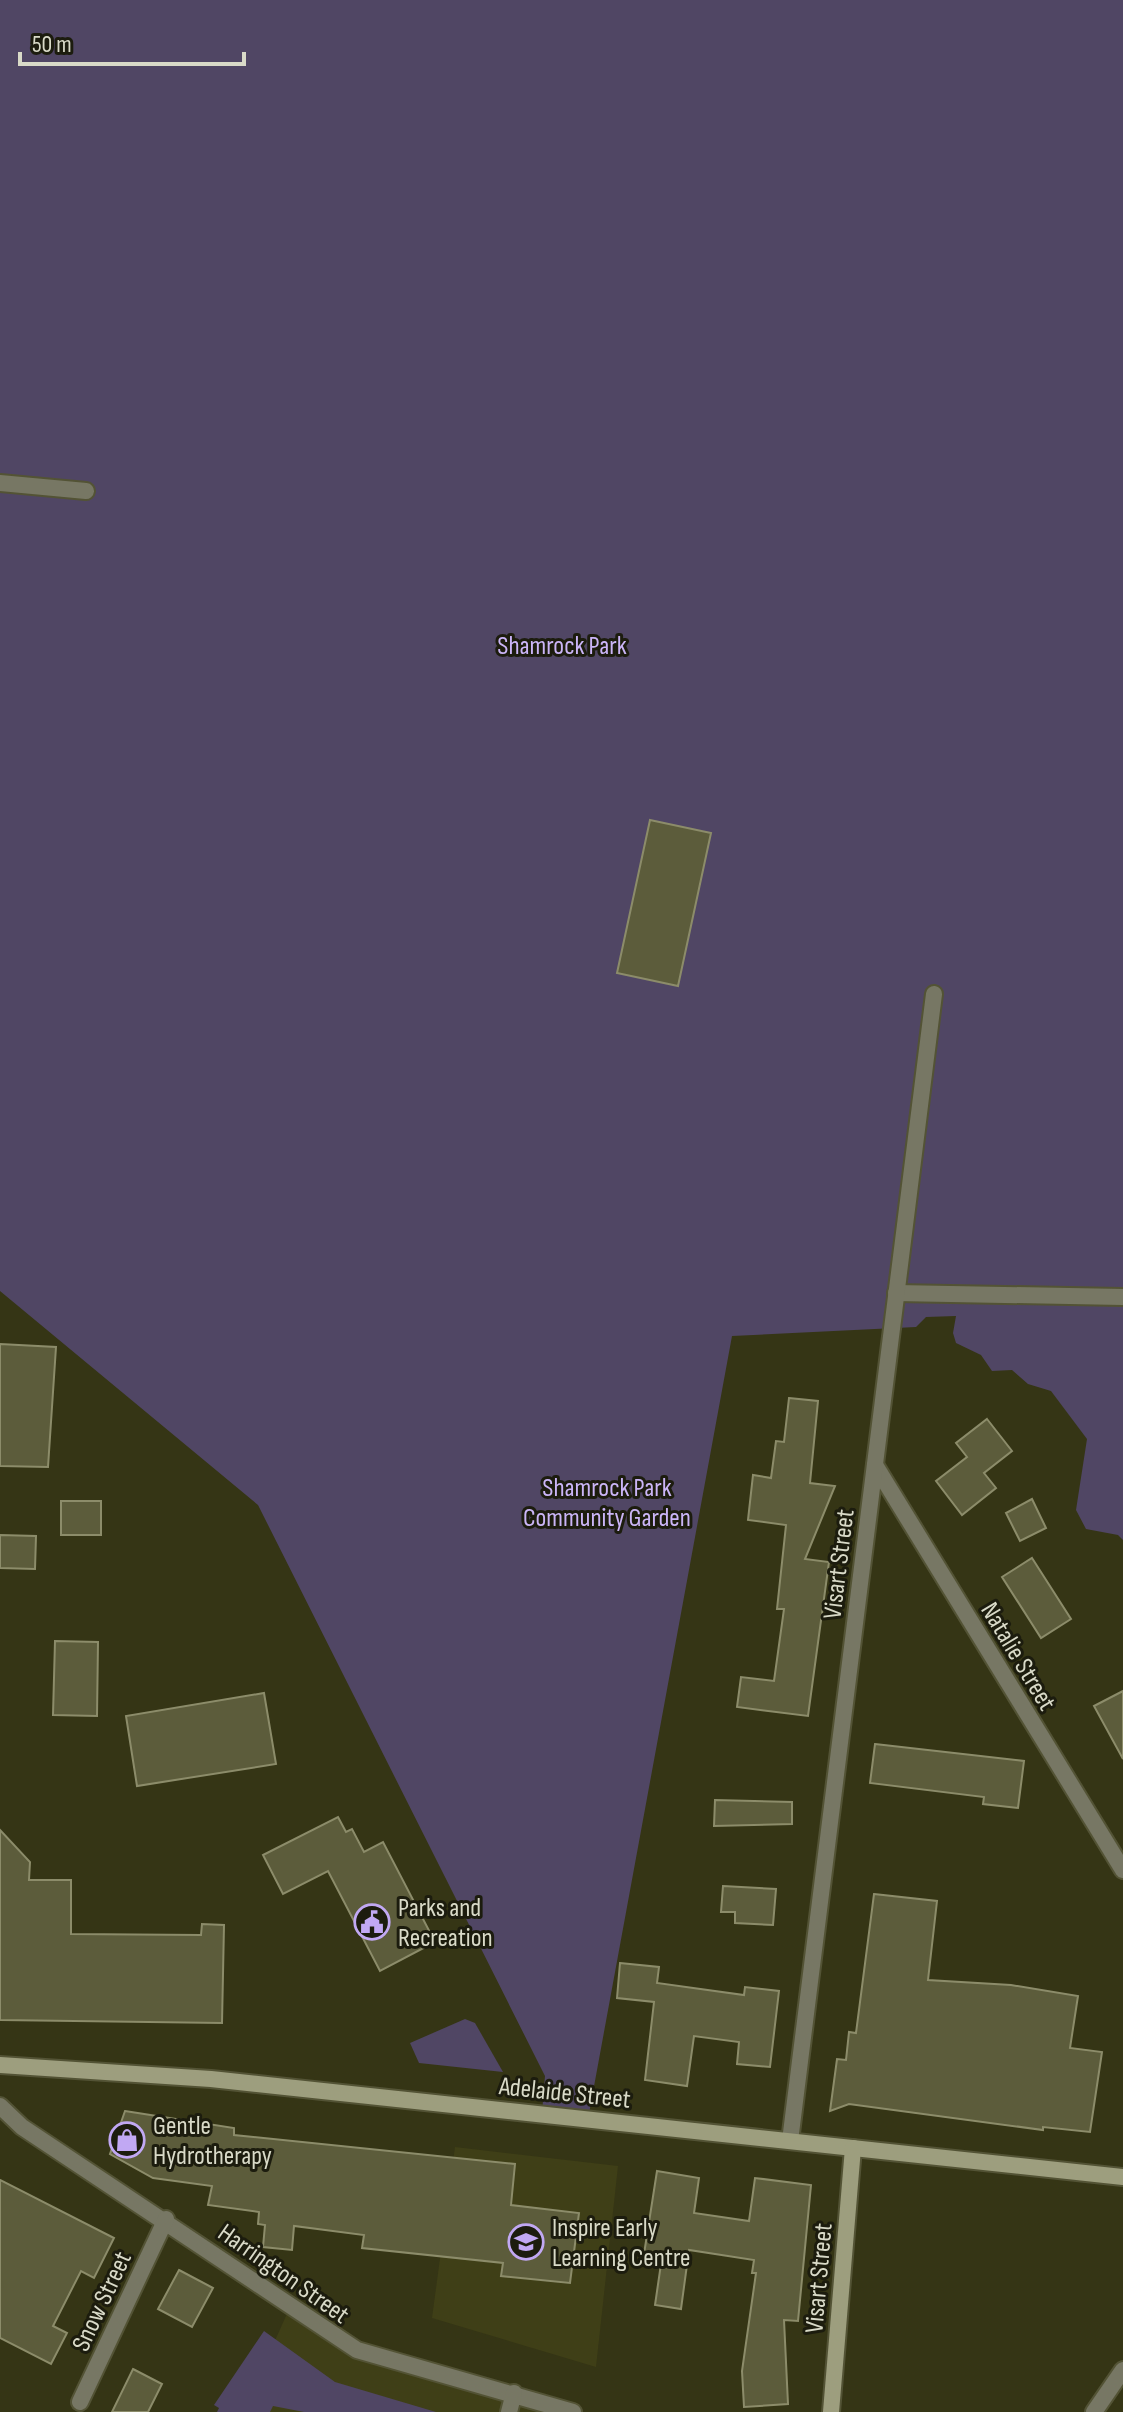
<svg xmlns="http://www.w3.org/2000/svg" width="1123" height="2412" font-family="'Sofia Sans Condensed',sans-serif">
	<rect width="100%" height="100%" fill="#353515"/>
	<g fill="#3f3f17">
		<path d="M 455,2147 L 618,2166 L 596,2367 L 432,2318 Z"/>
		<path d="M 290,2307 L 330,2335 L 573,2412 L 243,2412 Z"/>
	</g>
	<g fill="#504664">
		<path d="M 0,0 L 1123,0 L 1123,1540 L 1118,1535 L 1086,1529 L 1076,1510 L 1087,1439 L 1051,1391 L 1028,1384 L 1012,1370 L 992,1371 L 981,1355 L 956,1343 L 953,1333 L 956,1316 L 926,1317 L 916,1327 L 732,1336 L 588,2119 L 542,2113 L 545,2076 L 258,1505 L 0,1291 Z"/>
		<path d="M 465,2019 L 475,2023 L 503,2072 L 419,2063 L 410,2043 Z"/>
		<path d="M 264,2331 L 335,2382 L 436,2412 L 304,2412 L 273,2406 L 270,2412 L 217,2412 L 219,2408 L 214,2405 Z"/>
	</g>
	<g fill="#5c5c3b" stroke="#8c8c6a" stroke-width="2">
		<path d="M 650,820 L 711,833 L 678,986 L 617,973 Z"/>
		<path d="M 0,1344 L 56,1347 L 48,1467 L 0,1466 Z"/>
		<path d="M 789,1398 L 818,1401 L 810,1483 L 835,1486 L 805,1559 L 829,1562 L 808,1716 L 737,1707 L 741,1677 L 774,1681 L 784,1609 L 777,1609 L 786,1525 L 748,1520 L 753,1475 L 771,1478 L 776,1441 L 784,1442 Z"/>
		<path d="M 987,1419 L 1012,1451 L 984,1473 L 996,1488 L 962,1515 L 936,1481 L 967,1457 L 956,1443 Z"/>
		<path d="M 1032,1499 L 1046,1528 L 1020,1541 L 1006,1513 Z"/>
		<rect x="61" y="1501" width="40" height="34"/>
		<path d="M 0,1535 L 36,1536 L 35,1569 L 0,1568 Z"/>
		<path d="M 1032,1558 L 1071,1619 L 1041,1638 L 1002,1577 Z"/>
		<path d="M 55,1641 L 98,1642 L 97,1716 L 53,1715 Z"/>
		<path d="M 1123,1691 L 1123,1759 L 1094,1706 Z"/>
		<path d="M 264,1693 L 276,1764 L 137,1786 L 126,1716 Z"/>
		<path d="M 875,1744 L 1024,1761 L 1018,1808 L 983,1804 L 984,1797 L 870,1783 Z"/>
		<path d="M 715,1800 L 792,1802 L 792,1824 L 714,1826 Z"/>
		<path d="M 338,1817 L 346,1832 L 352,1829 L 364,1852 L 383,1842 L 435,1942 L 380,1971 L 328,1871 L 283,1894 L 263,1855 Z"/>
		<path d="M 0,1830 L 30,1862 L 29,1880 L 71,1880 L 71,1934 L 201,1935 L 202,1924 L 224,1925 L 222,2023 L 0,2020 Z"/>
		<path d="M 723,1886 L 776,1889 L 773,1925 L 735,1923 L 735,1912 L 721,1912 Z"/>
		<path d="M 874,1894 L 937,1901 L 928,1980 L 1011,1985 L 1078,1996 L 1070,2048 L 1102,2052 L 1090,2132 L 1043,2127 L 1043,2130 L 849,2104 L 830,2111 L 837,2059 L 846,2060 L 849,2032 L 856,2033 Z"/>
		<path d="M 620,1963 L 659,1967 L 657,1983 L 744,1995 L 745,1987 L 779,1991 L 770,2067 L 737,2064 L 739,2042 L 694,2036 L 687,2086 L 645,2080 L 654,2002 L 617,1998 Z"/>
		<path d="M 125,2111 L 234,2128 L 234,2135 L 515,2164 L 511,2205 L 579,2213 L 570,2283 L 501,2276 L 503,2263 L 362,2248 L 364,2235 L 294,2226 L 292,2250 L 263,2247 L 265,2225 L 258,2224 L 259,2212 L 208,2205 L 212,2186 L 153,2178 L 110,2154 Z"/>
		<path d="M 657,2171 L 699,2178 L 694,2213 L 749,2221 L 755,2178 L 811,2185 L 798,2321 L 784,2320 L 788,2404 L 744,2407 L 742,2371 L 756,2273 L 752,2273 L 754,2260 L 689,2250 L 681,2309 L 655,2305 L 662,2257 L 644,2254 Z"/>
		<path d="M 0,2180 L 114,2238 L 94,2278 L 81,2271 L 53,2326 L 67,2333 L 51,2364 L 0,2338 Z"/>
		<path d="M 179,2270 L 213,2288 L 192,2327 L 158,2309 Z"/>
		<path d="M 133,2369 L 162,2384 L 148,2412 L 112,2412 Z"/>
	</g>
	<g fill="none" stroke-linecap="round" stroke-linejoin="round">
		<defs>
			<path id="lane" d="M 896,1293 L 1123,1297"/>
			<g id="street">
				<path d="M 0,483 L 86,491"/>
				<path d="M 875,1465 L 1123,1870"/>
				<path d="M 0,2106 L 22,2127 L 357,2350 L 573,2412"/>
				<path d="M 790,2141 L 934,994"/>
				<path d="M 80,2402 L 166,2219"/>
				<path d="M 509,2412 L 514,2393"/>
				<path d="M 1094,2412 L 1123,2370"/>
			</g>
			<g id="secondary">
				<path d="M 0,2065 L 211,2079 L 1123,2177"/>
				<path d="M 831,2412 L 853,2148"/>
			</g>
		</defs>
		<use href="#lane" stroke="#535335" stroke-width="20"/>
		<use href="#street" stroke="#535335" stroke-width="20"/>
		<use href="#secondary" stroke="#535335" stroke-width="20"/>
		<use href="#lane" stroke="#777764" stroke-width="16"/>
		<use href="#street" stroke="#777764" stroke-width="16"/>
		<use href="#secondary" stroke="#9d9e7e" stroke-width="16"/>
	</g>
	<defs>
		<symbol id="civic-ring" viewBox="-11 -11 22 22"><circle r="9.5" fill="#1c1c0e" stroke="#c1a8f3" stroke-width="1.5"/><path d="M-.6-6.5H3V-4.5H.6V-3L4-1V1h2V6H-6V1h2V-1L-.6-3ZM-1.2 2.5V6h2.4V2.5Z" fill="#c1a8f3"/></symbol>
		<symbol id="shop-ring" viewBox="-11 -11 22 22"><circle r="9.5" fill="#1c1c0e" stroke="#c1a8f3" stroke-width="1.5"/><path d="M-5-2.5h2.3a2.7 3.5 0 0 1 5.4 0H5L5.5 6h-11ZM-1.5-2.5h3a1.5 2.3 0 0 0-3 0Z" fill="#c1a8f3"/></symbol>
		<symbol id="school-ring" viewBox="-11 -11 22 22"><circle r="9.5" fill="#1c1c0e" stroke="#c1a8f3" stroke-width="1.5"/><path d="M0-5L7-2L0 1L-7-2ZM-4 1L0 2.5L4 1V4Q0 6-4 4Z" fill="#c1a8f3"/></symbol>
	</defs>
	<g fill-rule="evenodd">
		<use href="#civic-ring" x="352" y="1902" width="40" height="40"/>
		<use href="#shop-ring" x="107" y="2120" width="40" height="40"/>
		<use href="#school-ring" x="506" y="2222" width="40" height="40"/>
	</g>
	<g text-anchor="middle" stroke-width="6" stroke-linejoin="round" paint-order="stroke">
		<g font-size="26" fill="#cbb5f7" stroke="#1c1c0e">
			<text x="562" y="654">Shamrock Park</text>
			<text x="607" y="1496">Shamrock Park<tspan x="607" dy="30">Community Garden</tspan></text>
		</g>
		<g font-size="26" fill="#d9dac8" stroke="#1c1c0e">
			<text transform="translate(838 1564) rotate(-83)" y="9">Visart Street</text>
			<text transform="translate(1019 1656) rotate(59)" y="9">Natalie Street</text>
			<text transform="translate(565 2092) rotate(6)" y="9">Adelaide Street</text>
			<text transform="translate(284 2273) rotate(35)" y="9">Harrington Street</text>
			<text transform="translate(818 2278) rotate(-85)" y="9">Visart Street</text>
			<text transform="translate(101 2301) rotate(-65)" y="9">Snow Street</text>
		</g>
		<g font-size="26" fill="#d9dac8" stroke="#1c1c0e" text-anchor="start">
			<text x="398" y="1916">Parks and<tspan x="398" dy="30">Recreation</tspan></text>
			<text x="153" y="2134">Gentle<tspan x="153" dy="30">Hydrotherapy</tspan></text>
			<text x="552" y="2236">Inspire Early<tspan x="552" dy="30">Learning Centre</tspan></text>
		</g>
	</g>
	<path d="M20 52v12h224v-12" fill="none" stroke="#d9dac8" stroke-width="4"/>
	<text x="32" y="52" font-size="24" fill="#d9dac8" stroke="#1c1c0e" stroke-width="6" paint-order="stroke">50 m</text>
</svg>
